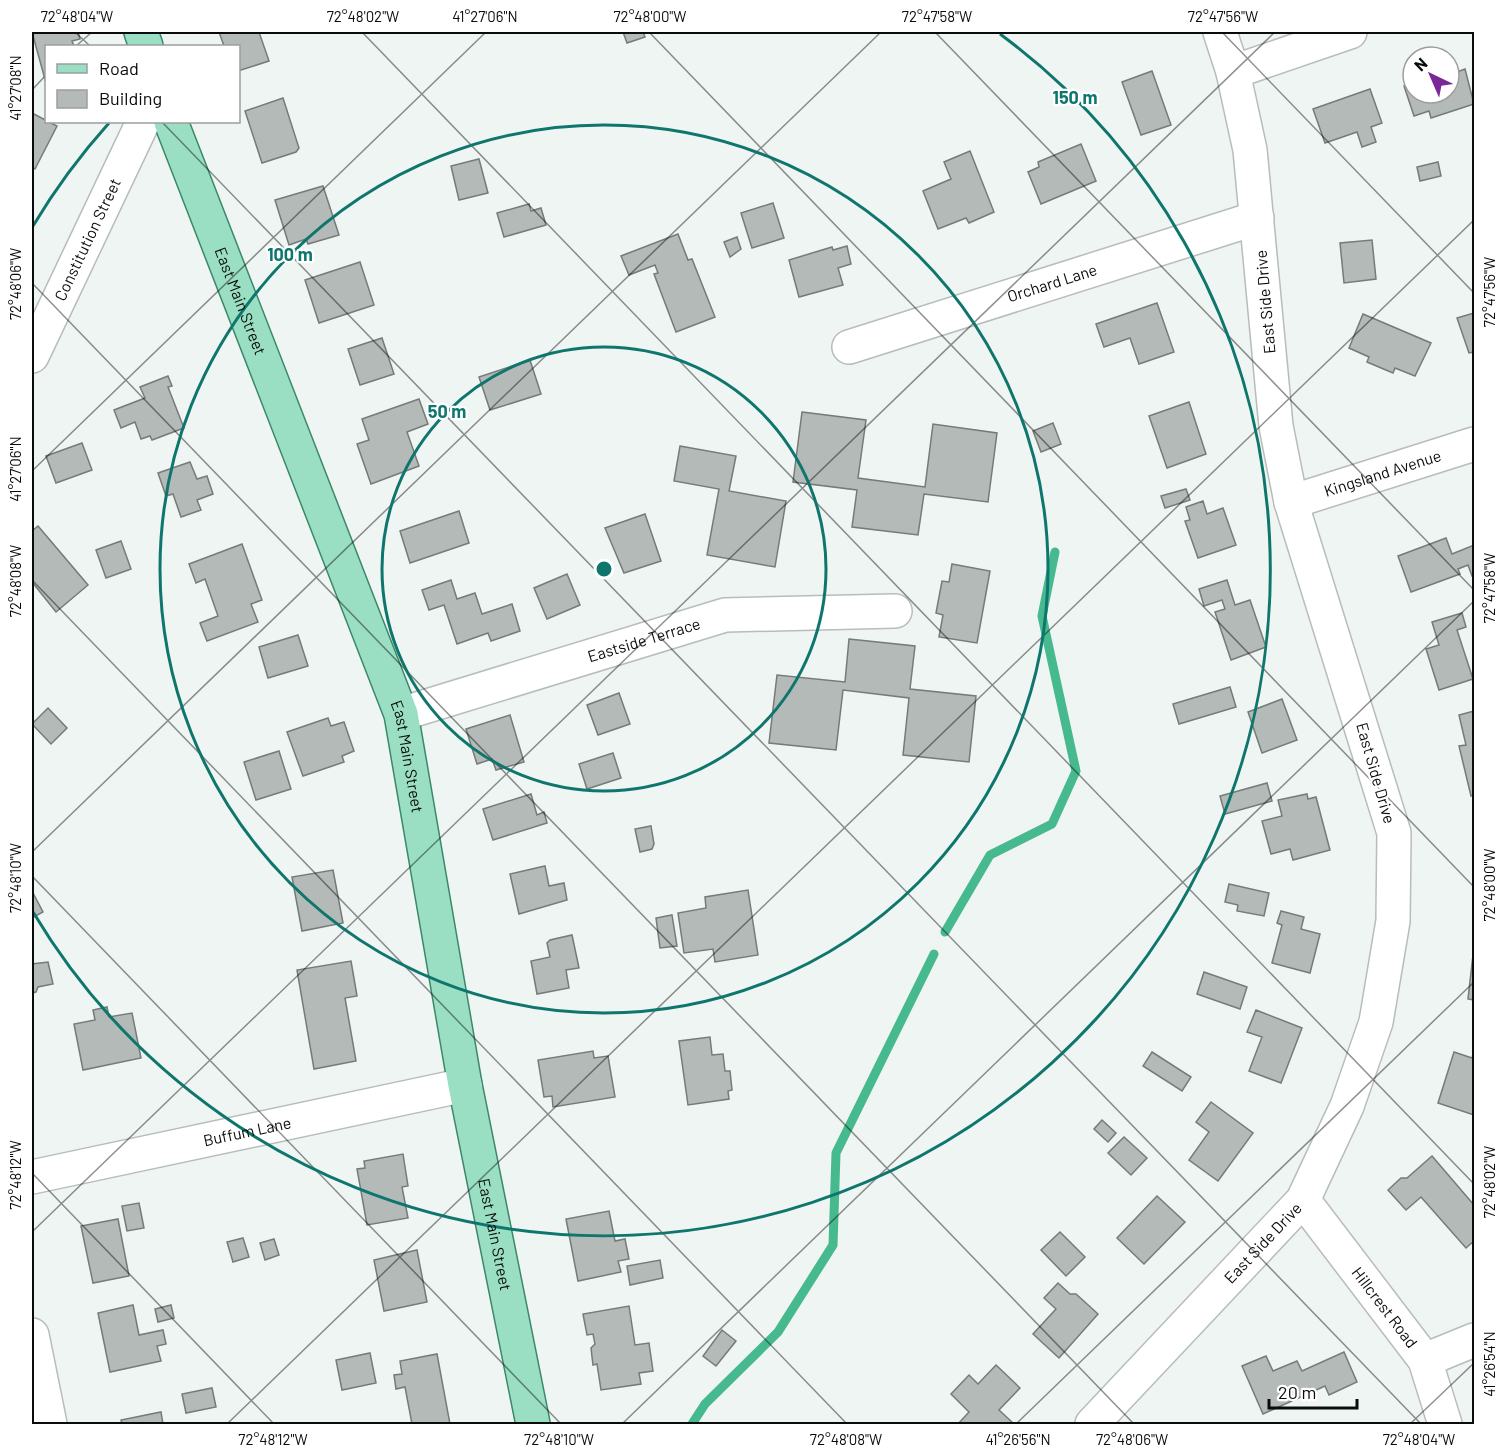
<svg xmlns="http://www.w3.org/2000/svg" width="1506" height="1456" font-family="Barlow,sans-serif">
	<rect width="100%" height="100%" fill="#eff5f2"/>
	<g fill="none" stroke-linecap="round" stroke-linejoin="round">
		<g stroke="#46b98e" stroke-width="9">
			<path d="M 945,932 L 990,855 L 1052,824 L 1076,771 L 1042,616 L 1055,552"/>
			<path d="M 692,1424 L 705,1404 L 778,1332 L 833,1245 L 836,1153 L 934,954"/>
		</g>
	</g>
	<g fill="#b4bab7" stroke="#757b78" stroke-width="1.5">
		<path d="M 32,32 L 78,32 L 80,39 L 72,41 L 74,46 L 46,46 L 46,83 Z"/>
		<path d="M 219,32 L 259,32 L 269,61 L 238,71 L 238,46 L 224,46 Z"/>
		<path d="M 623,32 L 643,32 L 645,37 L 627,43 Z"/>
		<path d="M 1465,69 L 1474,104 L 1431,118 L 1429,111 L 1414,116 L 1404,86 L 1413,83 L 1413,93 L 1449,93 L 1449,75 Z"/>
		<path d="M 1152,71 L 1171,125 L 1141,135 L 1122,82 Z"/>
		<path d="M 1370,89 L 1382,123 L 1371,127 L 1376,142 L 1362,147 L 1357,132 L 1325,143 L 1313,109 Z"/>
		<path d="M 283,98 L 299,148 L 296,152 L 262,163 L 245,111 Z"/>
		<path d="M 32,113 L 57,126 L 35,169 L 32,167 Z"/>
		<path d="M 1081,144 L 1096,181 L 1041,204 L 1028,172 L 1039,167 L 1038,162 Z"/>
		<path d="M 970,151 L 994,212 L 969,223 L 966,218 L 938,229 L 923,191 L 951,179 L 944,162 Z"/>
		<path d="M 479,159 L 488,193 L 459,200 L 451,166 Z"/>
		<path d="M 1438,162 L 1441,176 L 1420,181 L 1417,167 Z"/>
		<path d="M 323,186 L 339,235 L 308,244 L 306,239 L 289,245 L 275,200 Z"/>
		<path d="M 773,203 L 784,238 L 752,248 L 741,213 Z"/>
		<path d="M 529,204 L 531,211 L 541,208 L 546,225 L 504,237 L 497,213 Z"/>
		<path d="M 678,234 L 688,260 L 692,259 L 715,317 L 676,332 L 654,274 L 658,273 L 655,265 L 629,275 L 621,256 Z"/>
		<path d="M 737,237 L 741,249 L 730,257 L 724,242 Z"/>
		<path d="M 1372,240 L 1376,279 L 1344,283 L 1340,243 Z"/>
		<path d="M 847,246 L 851,264 L 838,268 L 843,285 L 799,297 L 789,260 L 832,247 L 833,250 Z"/>
		<path d="M 360,262 L 374,305 L 319,323 L 305,280 Z"/>
		<path d="M 1157,303 L 1174,352 L 1139,364 L 1130,338 L 1104,347 L 1096,324 Z"/>
		<path d="M 1474,313 L 1474,352 L 1469,353 L 1457,318 Z"/>
		<path d="M 1363,314 L 1431,343 L 1415,376 L 1395,368 L 1393,373 L 1367,362 L 1369,357 L 1349,348 Z"/>
		<path d="M 382,338 L 394,374 L 360,385 L 348,349 Z"/>
		<path d="M 530,360 L 541,394 L 490,410 L 479,377 Z"/>
		<path d="M 168,376 L 172,386 L 168,387 L 184,428 L 152,440 L 150,436 L 141,439 L 135,422 L 121,428 L 114,410 L 145,398 L 140,387 Z"/>
		<path d="M 419,399 L 428,424 L 407,432 L 419,466 L 371,484 L 357,444 L 369,440 L 362,419 Z"/>
		<path d="M 1189,402 L 1206,454 L 1167,468 L 1149,416 Z"/>
		<path d="M 802,412 L 866,420 L 858,478 L 925,487 L 933,424 L 997,433 L 988,502 L 924,494 L 918,535 L 852,527 L 857,490 L 793,482 Z"/>
		<path d="M 1053,423 L 1061,444 L 1041,452 L 1033,431 Z"/>
		<path d="M 82,443 L 92,470 L 56,483 L 46,456 Z"/>
		<path d="M 680,446 L 736,456 L 729,491 L 786,501 L 775,567 L 707,555 L 719,489 L 674,481 Z"/>
		<path d="M 190,462 L 197,479 L 207,476 L 213,494 L 197,500 L 201,510 L 181,517 L 173,494 L 166,496 L 158,473 Z"/>
		<path d="M 1186,489 L 1190,500 L 1165,508 L 1161,496 Z"/>
		<path d="M 1203,501 L 1207,514 L 1223,508 L 1236,545 L 1198,558 L 1185,521 L 1190,520 L 1186,507 Z"/>
		<path d="M 459,511 L 469,543 L 410,563 L 400,531 Z"/>
		<path d="M 645,514 L 661,561 L 624,573 L 605,528 Z"/>
		<path d="M 38,526 L 88,585 L 56,612 L 32,582 L 32,531 Z"/>
		<path d="M 1446,538 L 1452,554 L 1474,545 L 1474,575 L 1472,576 L 1468,565 L 1458,569 L 1460,574 L 1411,592 L 1398,556 Z"/>
		<path d="M 121,541 L 131,569 L 106,578 L 96,550 Z"/>
		<path d="M 242,544 L 262,600 L 251,604 L 258,622 L 207,641 L 200,623 L 218,616 L 205,579 L 196,583 L 189,564 Z"/>
		<path d="M 952,564 L 990,571 L 977,643 L 939,637 L 943,615 L 936,613 L 942,581 L 949,582 Z"/>
		<path d="M 567,574 L 580,605 L 547,619 L 534,588 Z"/>
		<path d="M 451,580 L 457,599 L 475,593 L 482,614 L 512,604 L 520,631 L 491,641 L 488,633 L 457,644 L 444,605 L 429,610 L 422,590 Z"/>
		<path d="M 1227,580 L 1235,605 L 1250,600 L 1266,647 L 1231,660 L 1215,612 L 1225,609 L 1222,600 L 1204,606 L 1199,589 Z"/>
		<path d="M 1462,613 L 1466,627 L 1457,630 L 1473,679 L 1439,690 L 1426,649 L 1439,645 L 1432,622 Z"/>
		<path d="M 298,635 L 308,666 L 268,678 L 259,647 Z"/>
		<path d="M 849,639 L 915,646 L 910,689 L 976,696 L 969,762 L 903,755 L 909,698 L 843,690 L 836,750 L 769,743 L 777,675 L 845,682 Z"/>
		<path d="M 1230,687 L 1236,707 L 1179,724 L 1173,704 Z"/>
		<path d="M 619,693 L 630,724 L 598,735 L 587,705 Z"/>
		<path d="M 1282,699 L 1297,740 L 1262,753 L 1248,712 Z"/>
		<path d="M 48,708 L 67,728 L 51,744 L 32,724 Z"/>
		<path d="M 1474,711 L 1474,795 L 1471,796 L 1459,746 L 1466,745 L 1459,715 Z"/>
		<path d="M 510,715 L 524,762 L 496,770 L 492,759 L 477,764 L 466,729 Z"/>
		<path d="M 328,718 L 331,726 L 344,722 L 354,751 L 342,756 L 344,762 L 303,776 L 287,732 Z"/>
		<path d="M 279,751 L 291,789 L 256,800 L 244,762 Z"/>
		<path d="M 613,753 L 621,778 L 587,789 L 579,764 Z"/>
		<path d="M 1267,783 L 1272,801 L 1225,814 L 1220,796 Z"/>
		<path d="M 531,794 L 537,815 L 544,812 L 547,823 L 493,840 L 483,809 Z"/>
		<path d="M 1307,794 L 1308,799 L 1316,797 L 1330,850 L 1293,860 L 1290,849 L 1271,854 L 1262,821 L 1282,816 L 1278,800 Z"/>
		<path d="M 651,826 L 654,844 L 652,849 L 640,852 L 635,829 Z"/>
		<path d="M 545,866 L 549,886 L 564,883 L 567,900 L 519,914 L 510,874 Z"/>
		<path d="M 333,870 L 343,923 L 302,931 L 292,877 Z"/>
		<path d="M 1229,884 L 1269,893 L 1264,916 L 1237,911 L 1238,905 L 1225,902 Z"/>
		<path d="M 748,890 L 758,955 L 715,962 L 713,949 L 684,953 L 678,913 L 706,908 L 705,897 Z"/>
		<path d="M 32,891 L 43,912 L 32,918 Z"/>
		<path d="M 1281,911 L 1304,917 L 1301,929 L 1320,934 L 1310,973 L 1272,963 L 1282,925 L 1277,923 Z"/>
		<path d="M 672,915 L 677,946 L 660,948 L 656,918 Z"/>
		<path d="M 572,935 L 579,968 L 566,970 L 569,988 L 537,994 L 531,961 L 550,957 L 547,943 L 550,940 Z"/>
		<path d="M 1474,946 L 1474,1000 L 1468,999 Z"/>
		<path d="M 351,961 L 357,996 L 345,998 L 356,1061 L 314,1069 L 297,970 Z"/>
		<path d="M 48,962 L 53,984 L 38,987 L 36,992 L 32,993 L 32,964 Z"/>
		<path d="M 1204,972 L 1247,987 L 1240,1009 L 1197,994 Z"/>
		<path d="M 107,1007 L 109,1017 L 132,1013 L 141,1058 L 83,1070 L 74,1024 L 95,1020 L 93,1010 Z"/>
		<path d="M 1256,1010 L 1302,1028 L 1281,1083 L 1249,1071 L 1262,1037 L 1247,1032 Z"/>
		<path d="M 710,1037 L 712,1055 L 723,1054 L 725,1071 L 730,1071 L 732,1090 L 728,1091 L 729,1099 L 688,1105 L 679,1041 Z"/>
		<path d="M 593,1051 L 594,1058 L 608,1056 L 615,1097 L 553,1107 L 552,1096 L 544,1097 L 538,1060 Z"/>
		<path d="M 1474,1051 L 1474,1115 L 1438,1103 L 1454,1052 L 1472,1058 Z"/>
		<path d="M 1152,1052 L 1191,1077 L 1182,1091 L 1143,1066 Z"/>
		<path d="M 1211,1102 L 1253,1133 L 1218,1181 L 1189,1160 L 1209,1132 L 1196,1122 Z"/>
		<path d="M 1102,1120 L 1116,1133 L 1108,1142 L 1094,1129 Z"/>
		<path d="M 1124,1137 L 1147,1158 L 1131,1175 L 1108,1153 Z"/>
		<path d="M 403,1154 L 408,1186 L 402,1187 L 408,1218 L 367,1225 L 357,1169 L 365,1168 L 364,1161 Z"/>
		<path d="M 1432,1156 L 1474,1205 L 1474,1241 L 1466,1248 L 1421,1197 L 1406,1210 L 1388,1190 L 1401,1178 L 1407,1178 Z"/>
		<path d="M 1157,1196 L 1185,1222 L 1144,1264 L 1117,1238 Z"/>
		<path d="M 139,1203 L 144,1228 L 127,1231 L 122,1206 Z"/>
		<path d="M 609,1211 L 615,1241 L 625,1239 L 629,1259 L 618,1261 L 621,1272 L 578,1281 L 566,1219 Z"/>
		<path d="M 118,1219 L 129,1276 L 93,1283 L 81,1226 Z"/>
		<path d="M 1060,1232 L 1085,1257 L 1066,1276 L 1041,1250 Z"/>
		<path d="M 243,1238 L 249,1257 L 233,1262 L 227,1242 Z"/>
		<path d="M 274,1239 L 279,1255 L 265,1260 L 260,1243 Z"/>
		<path d="M 417,1250 L 427,1302 L 384,1311 L 374,1260 Z"/>
		<path d="M 660,1260 L 663,1278 L 630,1285 L 627,1266 Z"/>
		<path d="M 1058,1283 L 1070,1294 L 1076,1294 L 1098,1314 L 1059,1358 L 1033,1334 L 1056,1309 L 1044,1298 Z"/>
		<path d="M 133,1305 L 139,1335 L 163,1330 L 166,1344 L 157,1346 L 161,1361 L 110,1372 L 98,1313 Z"/>
		<path d="M 171,1305 L 174,1318 L 158,1322 L 155,1309 Z"/>
		<path d="M 629,1306 L 635,1345 L 649,1343 L 653,1371 L 639,1373 L 641,1384 L 601,1390 L 597,1364 L 593,1365 L 591,1348 L 595,1344 L 593,1334 L 587,1335 L 583,1314 Z"/>
		<path d="M 722,1330 L 736,1341 L 716,1366 L 703,1356 Z"/>
		<path d="M 1344,1352 L 1357,1382 L 1329,1395 L 1325,1386 L 1263,1414 L 1242,1366 L 1266,1356 L 1273,1371 L 1297,1361 L 1302,1371 Z"/>
		<path d="M 370,1353 L 376,1383 L 342,1390 L 336,1360 Z"/>
		<path d="M 437,1354 L 450,1424 L 412,1424 L 405,1387 L 396,1389 L 394,1375 L 402,1374 L 400,1361 Z"/>
		<path d="M 996,1365 L 1020,1388 L 999,1410 L 1013,1423 L 958,1424 L 969,1412 L 951,1394 L 969,1375 L 978,1384 Z"/>
		<path d="M 212,1388 L 216,1407 L 186,1413 L 182,1394 Z"/>
		<path d="M 161,1412 L 163,1424 L 122,1424 L 121,1420 Z"/>
	</g>
	<g fill="none" stroke-linecap="round" stroke-linejoin="round">
		<defs>
			<g id="minor">
				<path d="M 1233,72 L 1350,32"/>
				<path id="s1" d="M 849,347 L 1257,218"/>
				<path id="s2" d="M 32,356 L 143,122"/>
				<path id="s3" d="M 1291,502 L 1474,444"/>
				<path id="s4" d="M 401,714 L 725,615 L 895,611"/>
				<path id="s5" d="M 32,1177 L 465,1085"/>
				<path id="s6" d="M 1303,1200 L 1425,1360 L 1445,1424"/>
				<path d="M 32,1335 L 50,1424"/>
				<path d="M 1425,1360 L 1474,1340"/>
				<path id="s7" d="M 1092,1424 L 1303,1200 L 1347,1106 L 1376,1022 L 1393,921 L 1394,833 L 1291,502 L 1276,426 L 1250,150 L 1233,72 L 1220,32"/>
			</g>
			<g id="major">
				<path d="M 141,32 L 146,46"/>
				<path id="s8" d="M 171,122 L 401,714 L 465,1085 L 533,1424"/>
			</g>
		</defs>
		<use href="#minor" stroke="#b7bdba" stroke-width="36"/>
		<use href="#major" stroke="#3b886a" stroke-width="36"/>
		<use href="#minor" stroke="#fff" stroke-width="33"/>
		<use href="#major" stroke="#9adfc4" stroke-width="33"/>
	</g>
	<path fill="none" stroke="#0a0c0b" stroke-width="1.5" stroke-opacity="0.45" d="M 75,32 L 90,46M 362,32 L 1474,1184M 649,32 L 1474,887M 935,32 L 1474,590M 1222,32 L 1474,293M 76,46 L 92,32M 32,90 L 46,75M 162,122 L 1421,1424M 32,283 L 1134,1424M 32,471 L 486,32M 32,580 L 847,1424M 32,852 L 881,32M 32,876 L 561,1424M 32,1173 L 274,1424M 32,1232 L 1275,32M 227,1424 L 1474,220M 622,1424 L 1474,601M 1016,1424 L 1474,982M 1410,1424 L 1474,1363"/>
	<g fill="none" stroke="#0f766e" stroke-width="3">
		<circle cx="604" cy="569" r="222"/>
		<circle cx="604" cy="569" r="444"/>
		<path d="M33 226A666 666 0 0 1 109 123M1000 34A666 666 0 1 1 33 912"/>
	</g>
	<g text-anchor="middle" stroke-width="4.5" stroke-linejoin="round" paint-order="stroke">
		<g font-size="16" fill="#0a0c0b" stroke="#fff">
			<text dy="6" stroke="none"><textPath href="#s2" startOffset="129">Constitution Street</textPath></text>
			<text dy="6" stroke="none"><textPath href="#s1" startOffset="213">Orchard Lane</textPath></text>
			<text dy="6" stroke="none"><textPath href="#s8" startOffset="192">East Main Street</textPath></text>
			<text transform="translate(1265 302) rotate(-95)" y="6">East Side Drive</text>
			<text dy="6" stroke="none"><textPath href="#s3" startOffset="96">Kingsland Avenue</textPath></text>
			<text dy="6" stroke="none"><textPath href="#s4" startOffset="254">Eastside Terrace</textPath></text>
			<text dy="6" stroke="none"><textPath href="#s8" startOffset="678">East Main Street</textPath></text>
			<text transform="translate(1376 773) rotate(74)" y="6">East Side Drive</text>
			<text dy="6" stroke="none"><textPath href="#s5" startOffset="220">Buffum Lane</textPath></text>
			<text dy="6" stroke="none"><textPath href="#s8" startOffset="1164">East Main Street</textPath></text>
			<text dy="6" stroke="none"><textPath href="#s7" startOffset="249">East Side Drive</textPath></text>
			<text dy="6" stroke="none"><textPath href="#s6" startOffset="135">Hillcrest Road</textPath></text>
		</g>
	</g>
	<circle cx="604" cy="569" r="9" fill="#0f766e" stroke="#fff" stroke-width="3"/>
	<g font-size="18" text-anchor="middle" font-weight="bold" fill="#0f766e" stroke="#fff" stroke-width="4.5" stroke-linejoin="round" paint-order="stroke">
		<text x="1075" y="104">150 m</text>
		<text x="290" y="261">100 m</text>
		<text x="447" y="418">50 m</text>
	</g>
	<rect width="1506" height="1456" fill="none" stroke="#ffffff" stroke-width="66"/>
	<rect x="45" y="45" width="195" height="78" fill="#ffffff" stroke="#9d9e9d" stroke-width="1.5"/>
	<rect x="57" y="64" width="30" height="9" fill="#9adfc4" stroke="#9d9e9d" stroke-width="1.5"/>
	<text x="99" y="75" font-size="18" fill="#0a0c0b">Road</text>
	<rect x="57" y="90" width="30" height="18" fill="#b4bab7" stroke="#9d9e9d" stroke-width="1.5"/>
	<text x="99" y="105" font-size="18" fill="#0a0c0b">Building</text>
	<g transform="translate(1431 75) rotate(316)"><circle r="28" fill="#ffffff" stroke="#9d9e9d" stroke-width="1.5"/>
	<path d="M0-4.5L10 22L0 15L-10 22Z" fill="#7a2899"/>
	<text y="-9" font-size="16" font-weight="bold" text-anchor="middle" fill="#0a0c0b">N</text>
	</g>
	<path d="M1269 1399v9h88v-9" fill="none" stroke="#0a0c0b" stroke-width="3"/>
	<text x="1278" y="1399" font-size="18" fill="#0a0c0b" stroke="#ffffff" stroke-width="4.5" paint-order="stroke">20 m</text>
	<rect x="33" y="33" width="1440" height="1390" fill="none" stroke="#0a0c0b" stroke-width="2"/>
	<g font-size="15" text-anchor="middle" fill="#0a0c0b">
		<text x="77" y="22">72°48'04"W</text>
		<text x="363" y="22">72°48'02"W</text>
		<text x="485" y="22">41°27'06"N</text>
		<text x="650" y="22">72°48'00"W</text>
		<text x="937" y="22">72°47'58"W</text>
		<text x="1223" y="22">72°47'56"W</text>
		<text transform="translate(16 88) rotate(-90)" y="5">41°27'08"N</text>
		<text transform="translate(16 284) rotate(-90)" y="5">72°48'06"W</text>
		<text transform="translate(1490 292) rotate(-90)" y="5">72°47'56"W</text>
		<text transform="translate(16 469) rotate(-90)" y="5">41°27'06"N</text>
		<text transform="translate(16 581) rotate(-90)" y="5">72°48'08"W</text>
		<text transform="translate(1490 588) rotate(-90)" y="5">72°47'58"W</text>
		<text transform="translate(16 878) rotate(-90)" y="5">72°48'10"W</text>
		<text transform="translate(1490 885) rotate(-90)" y="5">72°48'00"W</text>
		<text transform="translate(16 1175) rotate(-90)" y="5">72°48'12"W</text>
		<text transform="translate(1490 1182) rotate(-90)" y="5">72°48'02"W</text>
		<text transform="translate(1490 1364) rotate(-90)" y="5">41°26'54"N</text>
		<text x="273" y="1445">72°48'12"W</text>
		<text x="559" y="1445">72°48'10"W</text>
		<text x="846" y="1445">72°48'08"W</text>
		<text x="1018" y="1445">41°26'56"N</text>
		<text x="1132" y="1445">72°48'06"W</text>
		<text x="1419" y="1445">72°48'04"W</text>
	</g>
</svg>
